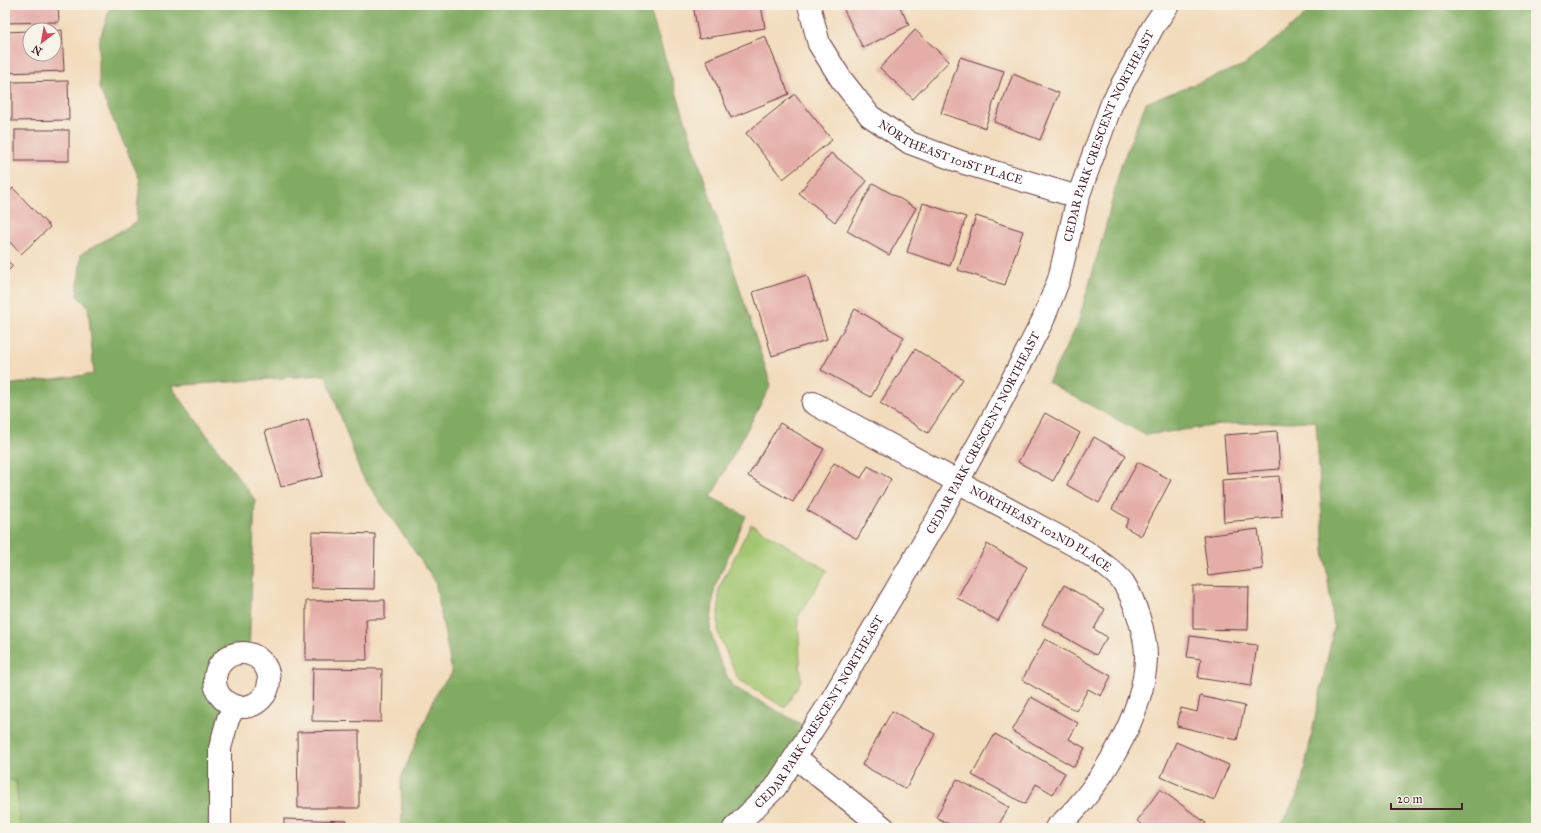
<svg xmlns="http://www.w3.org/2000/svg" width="1541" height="833" font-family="'IM FELL Great Primer',serif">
	<rect width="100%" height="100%" fill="#f7f3e8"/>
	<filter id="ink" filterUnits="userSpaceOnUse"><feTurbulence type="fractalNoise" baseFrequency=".025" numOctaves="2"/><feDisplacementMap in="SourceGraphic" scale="8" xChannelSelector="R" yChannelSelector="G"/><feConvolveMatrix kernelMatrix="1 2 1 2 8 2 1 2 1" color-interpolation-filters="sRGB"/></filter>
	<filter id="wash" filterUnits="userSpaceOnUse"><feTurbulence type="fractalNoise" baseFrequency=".012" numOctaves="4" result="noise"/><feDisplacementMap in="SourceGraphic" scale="16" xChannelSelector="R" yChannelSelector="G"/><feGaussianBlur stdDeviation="0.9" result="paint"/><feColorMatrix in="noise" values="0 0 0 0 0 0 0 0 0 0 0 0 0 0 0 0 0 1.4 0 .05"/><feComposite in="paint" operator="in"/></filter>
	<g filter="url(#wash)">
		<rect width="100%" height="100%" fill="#f2dbbb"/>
		<g fill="#a2c670" stroke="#76724e">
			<path d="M 751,524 L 827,570 L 798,617 L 801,681 L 785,708 L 738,679 L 718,633 L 719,588 Z"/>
			<path d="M 5,780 L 16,780 L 20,828 L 5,828 Z"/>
		</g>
		<g fill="#81ab62" stroke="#666546">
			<path d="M 111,5 L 648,5 L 771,385 L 711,497 L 746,516 L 715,586 L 710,630 L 719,659 L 732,686 L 812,730 L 734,828 L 402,828 L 401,778 L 438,690 L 452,673 L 435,581 L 361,474 L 326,375 L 171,386 L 255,500 L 249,654 C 218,651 203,680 226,702 L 220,828 L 20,828 L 16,781 L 5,780 L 5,385 L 94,374 L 88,306 L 77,296 L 81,254 L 136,222 L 140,180 L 99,88 L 99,41 Z"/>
			<path d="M 1311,5 L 1536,5 L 1536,828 L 1279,828 L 1300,790 L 1334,627 L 1324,551 L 1316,421 L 1228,424 L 1145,435 L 1048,382 L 1077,326 L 1103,236 L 1121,165 L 1146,103 L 1244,65 L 1304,16 Z"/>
		</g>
		<g id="blocks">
			<g fill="#e4ada7">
				<path d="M 5,5 L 58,5 L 59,22 L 5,23 Z"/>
				<path d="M 693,5 L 761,5 L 765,28 L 699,39 Z"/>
				<path d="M 850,5 L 899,5 L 909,25 L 863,48 L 843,8 Z"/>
				<path d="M 62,30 L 64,71 L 5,73 L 5,32 L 30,31 L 30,54 L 54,54 L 54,31 Z"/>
				<path d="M 915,30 L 949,61 L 913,99 L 880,68 Z"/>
				<path d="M 765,36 L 789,94 L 731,118 L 706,60 Z"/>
				<path d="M 960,57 L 1004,71 L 985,128 L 941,113 Z"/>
				<path d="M 1013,74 L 1059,93 L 1040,140 L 994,122 Z"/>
				<path d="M 68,81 L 69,120 L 12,121 L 12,82 Z"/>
				<path d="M 795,94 L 832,140 L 783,179 L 746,133 Z"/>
				<rect x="15" y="130" width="54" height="31"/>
				<path d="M 831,153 L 867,181 L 835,222 L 799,193 Z"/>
				<path d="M 873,183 L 916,208 L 889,255 L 847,231 Z"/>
				<path d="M 13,188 L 50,227 L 21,254 L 5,237 L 5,196 Z"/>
				<path d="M 923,203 L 966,217 L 950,266 L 907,252 Z"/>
				<path d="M 976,216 L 1023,231 L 1005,285 L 958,270 Z"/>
				<path d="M 5,259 L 13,266 L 5,274 Z"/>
				<path d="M 807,275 L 827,339 L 772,356 L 753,292 Z"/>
				<path d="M 855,309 L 904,337 L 871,397 L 821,370 Z"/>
				<path d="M 915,349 L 963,379 L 928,433 L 880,403 Z"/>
				<path d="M 1045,413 L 1080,433 L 1053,481 L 1018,462 Z"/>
				<path d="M 308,419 L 323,476 L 281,487 L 265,431 Z"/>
				<path d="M 780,423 L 824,449 L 793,502 L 748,476 Z"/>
				<path d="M 1277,431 L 1280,469 L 1227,473 L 1224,435 Z"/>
				<path d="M 1094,437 L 1126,455 L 1099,503 L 1067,485 Z"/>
				<path d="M 1138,462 L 1171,480 L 1141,536 L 1125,527 L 1129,519 L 1112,509 Z"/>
				<path d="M 834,463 L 861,478 L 868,466 L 891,479 L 857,539 L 807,510 Z"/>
				<path d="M 1279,476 L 1282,517 L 1224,522 L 1222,480 Z"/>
				<path d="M 1258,529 L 1263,569 L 1208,576 L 1203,536 Z"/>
				<path d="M 312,532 L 375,534 L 374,589 L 311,588 Z"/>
				<path d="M 987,544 L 1027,567 L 998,621 L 957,598 Z"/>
				<path d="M 1064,585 L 1105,609 L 1094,629 L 1107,637 L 1096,655 L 1042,624 Z"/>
				<path d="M 1193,586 L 1249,587 L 1248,630 L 1193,629 Z"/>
				<path d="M 385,600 L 385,619 L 366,619 L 367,660 L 306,660 L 306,601 Z"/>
				<path d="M 1190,636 L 1257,645 L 1251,686 L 1198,678 L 1201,659 L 1187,657 Z"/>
				<path d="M 1045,639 L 1111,676 L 1101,696 L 1088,689 L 1076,711 L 1022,680 Z"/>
				<path d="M 313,668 L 382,669 L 381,722 L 312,721 Z"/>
				<path d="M 1200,696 L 1245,706 L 1237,740 L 1177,726 L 1181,708 L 1197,712 Z"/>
				<path d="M 1031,697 L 1078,723 L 1069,739 L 1085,748 L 1074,767 L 1012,731 Z"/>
				<path d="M 892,711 L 935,734 L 906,789 L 862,765 Z"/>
				<path d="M 359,731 L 359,808 L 298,808 L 297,732 Z"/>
				<path d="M 995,734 L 1065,773 L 1053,794 L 1036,784 L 1025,804 L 972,775 Z"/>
				<path d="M 1176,742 L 1229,765 L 1214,800 L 1161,777 Z"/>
				<path d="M 957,779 L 1009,807 L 997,828 L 956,828 L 936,817 Z"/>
				<path d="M 1160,789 L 1206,823 L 1202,828 L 1146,828 L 1137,821 Z"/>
				<path d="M 284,819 L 347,821 L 347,828 L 284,828 Z"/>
			</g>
		</g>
	</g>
	<g filter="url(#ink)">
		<use href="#blocks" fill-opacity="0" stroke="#633b41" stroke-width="1"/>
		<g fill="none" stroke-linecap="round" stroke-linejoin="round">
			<defs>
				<g id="street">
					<path id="s1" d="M 809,5 L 819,44 L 841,79 L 870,116 L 910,143 L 961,162 L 1078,197"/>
					<path id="s2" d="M 813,403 L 1085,551 C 1098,561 1113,569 1123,582 C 1135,600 1146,635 1146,657 C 1145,714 1098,792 1056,828"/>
					<circle cx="242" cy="680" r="27"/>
					<path d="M 795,757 L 884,828"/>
					<path d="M 220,828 L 220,748 L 228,719 L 235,706"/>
					<path id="s3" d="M 734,828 L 775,788 L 829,704 L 938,518 L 993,417 L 1043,320 L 1059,279 L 1078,197 L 1112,103 L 1153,27 L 1168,5"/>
				</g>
			</defs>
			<use href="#street" stroke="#633b41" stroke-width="24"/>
			<use href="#street" stroke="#fff" stroke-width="22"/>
		</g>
	</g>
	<g text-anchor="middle" stroke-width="3" stroke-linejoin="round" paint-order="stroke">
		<g font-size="12" fill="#4a1f2b" stroke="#f7f3e8">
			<text dy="4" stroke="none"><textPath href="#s3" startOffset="793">CEDAR PARK CRESCENT NORTHEAST</textPath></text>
			<text dy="4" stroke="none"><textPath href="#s1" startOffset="218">NORTHEAST 101ST PLACE</textPath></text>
			<text dy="4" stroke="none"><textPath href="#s3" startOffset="469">CEDAR PARK CRESCENT NORTHEAST</textPath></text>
			<text dy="4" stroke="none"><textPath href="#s2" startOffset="260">NORTHEAST 102ND PLACE</textPath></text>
			<text dy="4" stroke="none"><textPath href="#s3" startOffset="145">CEDAR PARK CRESCENT NORTHEAST</textPath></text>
		</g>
	</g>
	<rect width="1541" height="833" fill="none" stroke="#f7f3e8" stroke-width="20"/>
	<g transform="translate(42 42) rotate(211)"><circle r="19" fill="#f7f3e8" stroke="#b29e9c"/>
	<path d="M0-3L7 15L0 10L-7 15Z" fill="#d1495b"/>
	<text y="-6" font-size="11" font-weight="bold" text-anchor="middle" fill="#4a1f2b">N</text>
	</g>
	<path d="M1391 803v6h71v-6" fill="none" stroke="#4a1f2b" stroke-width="2"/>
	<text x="1397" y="803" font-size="12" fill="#4a1f2b" stroke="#f7f3e8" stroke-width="3" paint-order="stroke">20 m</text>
</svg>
